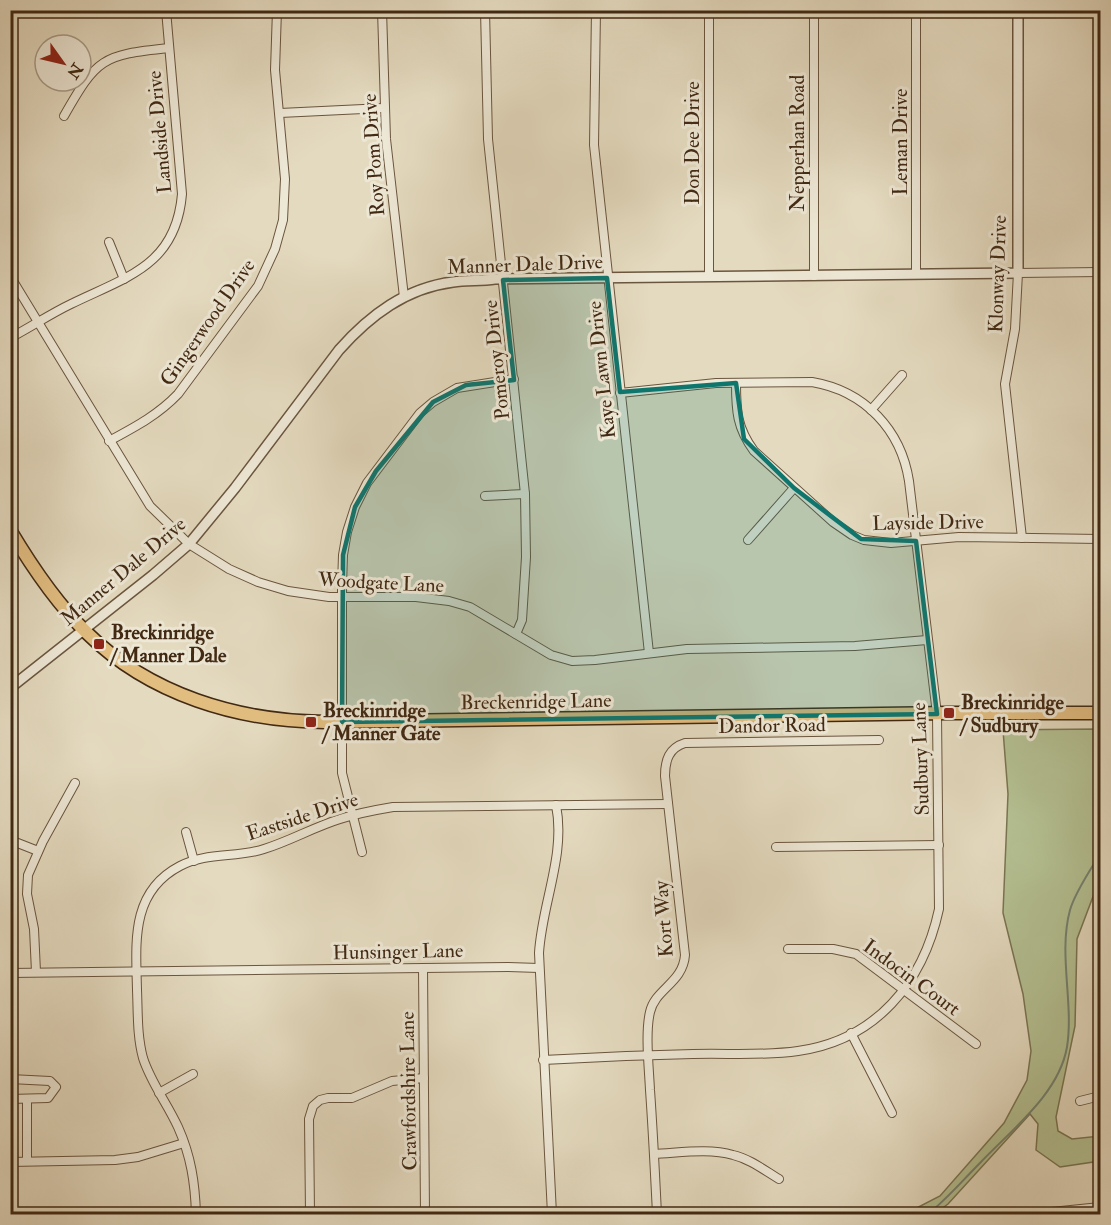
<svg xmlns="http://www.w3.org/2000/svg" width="1111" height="1225" font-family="'IM FELL Double Pica',serif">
	<rect width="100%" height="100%" fill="#e4dabf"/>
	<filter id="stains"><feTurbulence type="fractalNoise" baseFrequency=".00333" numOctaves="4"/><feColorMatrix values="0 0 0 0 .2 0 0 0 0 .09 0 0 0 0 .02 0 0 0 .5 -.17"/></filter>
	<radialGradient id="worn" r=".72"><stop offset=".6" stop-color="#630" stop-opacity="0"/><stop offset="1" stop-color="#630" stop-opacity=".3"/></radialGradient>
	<path fill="#b4c092" stroke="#7a7452" stroke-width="1.5" d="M 1100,729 L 1100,878 L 1077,939 L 1075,1026 L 1056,1117 L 1058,1131 L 1072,1139 L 1100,1136 L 1100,1161 L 1060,1167 L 1036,1150 L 1038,1124 L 1030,1114 L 948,1204 L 934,1214 L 905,1214 L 940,1196 L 1004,1123 L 1027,1080 L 1031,1051 L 1023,994 L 1003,913 L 1008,794 L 1003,730 Z"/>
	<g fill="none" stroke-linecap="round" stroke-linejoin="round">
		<path stroke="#748170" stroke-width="2" d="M 928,1214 C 947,1199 962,1181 980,1163 C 1011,1130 1059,1094 1067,1047 C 1074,1003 1058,954 1070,910 C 1075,892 1091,869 1100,854"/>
		<defs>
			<g id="minor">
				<path d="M 382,10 L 386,139 L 404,297"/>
				<path d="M 485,10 L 488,139 L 525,494 L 526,557 L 522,620 L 516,634"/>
				<path d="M 596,10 L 594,145 L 649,653"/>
				<path d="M 709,10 L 709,276"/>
				<path d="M 280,113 L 384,108"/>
				<path d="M 64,116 C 97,58 102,55 169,48"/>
				<path d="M 109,242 L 124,279"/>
				<path d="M 916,274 L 916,10"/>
				<path d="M 10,276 L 150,506 L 189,544 L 229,569 L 258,582 L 288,591 L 329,597 L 416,597 L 449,601 L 470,607 L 551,655 L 572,661 L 595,660 L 687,649 L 855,646 L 927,640"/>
				<path d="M 814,276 L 814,10"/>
				<path d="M 10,338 C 31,327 50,314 71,304 C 126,277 176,266 182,194 L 166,10"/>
				<path d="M 736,383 C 736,411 737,428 754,451 L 833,522 L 852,535 L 864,540 L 891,543 L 959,537 L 1100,539"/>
				<path d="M 871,410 L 902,375"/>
				<path d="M 109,441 C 135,427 158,415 178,394 L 258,286 L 275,249 L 283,220 L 285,179 L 275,70 L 277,10"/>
				<path d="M 485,496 L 525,494"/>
				<path d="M 1022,538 L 1005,384 L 1015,329 L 1018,273 L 1100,272"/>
				<path d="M 748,540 L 794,488"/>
				<path d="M 186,832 L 194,861"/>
				<path d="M 10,840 L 38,851"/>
				<path d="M 776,847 L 939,845"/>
				<path d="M 362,852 L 342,773 L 342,586 L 343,555 L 347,532 L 355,507 L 367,483 L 420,413 L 433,402 L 457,388 L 514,379"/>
				<path d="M 788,949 L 833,949 L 856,954 L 976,1044"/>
				<path d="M 423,968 L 425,1214"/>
				<path d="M 36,972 L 34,929 L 27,894 L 28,875 L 43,841 L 75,783"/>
				<path d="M 10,973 L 508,967 L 539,968"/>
				<path d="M 851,1033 L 892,1113"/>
				<path d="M 543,1060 C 593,1057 643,1055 693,1054 C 728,1053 764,1056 798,1051 C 876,1040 923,983 939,909 L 937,714 L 909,481 C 901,430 865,391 812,382 L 716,383 L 620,393"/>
				<path d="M 10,1079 L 50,1081 L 56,1087 L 48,1098 L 10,1099"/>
				<path d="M 159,1093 L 193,1074"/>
				<path d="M 27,1100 L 27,1161"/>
				<path d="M 1080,1101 L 1100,1096"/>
				<path d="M 654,1154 C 679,1153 709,1148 733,1155 C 750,1159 764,1170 779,1179"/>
				<path d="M 10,1162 L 115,1160 L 138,1157 L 184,1143"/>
				<path d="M 196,1214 C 195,1183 191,1156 178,1127 C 167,1103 151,1083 143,1058 C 137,1036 138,1013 137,990 C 136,943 130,892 180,866 C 206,852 237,858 264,849 C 290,841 314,827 340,819 C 358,813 375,810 393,807 L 668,804"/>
				<path d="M 310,1214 L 309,1119 L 313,1106 L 320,1100 L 328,1098 L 352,1098 L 392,1081 L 424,1078"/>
				<path d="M 552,1214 L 539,953 C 542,903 566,855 556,805"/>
				<path d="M 657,1214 C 655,1173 653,1132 650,1090 C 649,1068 645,1033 650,1012 C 655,989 683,983 685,955 L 665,776 C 665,760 669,748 685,743 L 879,740"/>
				<path d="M 1032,1214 L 1100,1207"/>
			</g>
			<path id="tertiary" d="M 10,688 L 153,575 L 189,544 L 235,488 L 339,350 C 370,315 406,288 453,282 C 467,280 481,281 495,279 L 1018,273 L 1018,10"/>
			<path id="primary" d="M 10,530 C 32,567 56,603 87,633 C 150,695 238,721 324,722 L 949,713 L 1100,713"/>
		</defs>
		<use href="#minor" stroke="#6a553e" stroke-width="10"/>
		<use href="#tertiary" stroke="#6a553e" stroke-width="12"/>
		<use href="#primary" stroke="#412913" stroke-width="15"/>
		<use href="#minor" stroke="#ede7d5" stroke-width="8"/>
		<use href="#tertiary" stroke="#ede7d5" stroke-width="9"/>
		<use href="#primary" stroke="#e2bd80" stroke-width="12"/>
	</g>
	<path fill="#0f766e" fill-opacity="0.2" stroke="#0f766e" stroke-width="4.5" stroke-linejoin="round" d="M 607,278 L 620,392 L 736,383 L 744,439 L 794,488 L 861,539 L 916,541 L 937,714 L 342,722 L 343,555 L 355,507 L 376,471 L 433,402 L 466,385 L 514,380 L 503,280 Z"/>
	<g fill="#8f2418" stroke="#ede7d5" stroke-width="2">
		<rect x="93" y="638" width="12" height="12" rx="3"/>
		<rect x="943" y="707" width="12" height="12" rx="3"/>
		<rect x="305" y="716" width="12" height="12" rx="3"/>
	</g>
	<g text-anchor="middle" stroke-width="6" stroke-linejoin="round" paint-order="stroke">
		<g font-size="20" fill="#412913" stroke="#ede7d5">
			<text transform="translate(159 132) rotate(-95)" y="7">Landside Drive</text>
			<text transform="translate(900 142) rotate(-90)" y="7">Leman Drive</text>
			<text transform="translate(692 143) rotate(-90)" y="7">Don Dee Drive</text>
			<text transform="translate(797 143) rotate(-90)" y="7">Nepperhan Road</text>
			<text transform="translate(373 155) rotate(-94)" y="7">Roy Pom Drive</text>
			<text transform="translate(525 264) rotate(-2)" y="7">Manner Dale Drive</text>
			<text transform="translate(997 274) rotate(-88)" y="7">Klonway Drive</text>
			<text transform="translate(207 322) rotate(-55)" y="7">Gingerwood Drive</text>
			<text transform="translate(496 360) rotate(-96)" y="7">Pomeroy Drive</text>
			<text transform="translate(601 370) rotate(-96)" y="7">Kaye Lawn Drive</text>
			<text transform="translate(928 522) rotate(-1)" y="7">Layside Drive</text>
			<text transform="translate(123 571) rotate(-40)" y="7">Manner Dale Drive</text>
			<text transform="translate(381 582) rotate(3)" y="7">Woodgate Lane</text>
			<text transform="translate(536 701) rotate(-1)" y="7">Breckenridge Lane</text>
			<text transform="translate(772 725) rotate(-1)" y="7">Dandor Road</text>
			<text transform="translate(920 759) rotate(-92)" y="7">Sudbury Lane</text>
			<text transform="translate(302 816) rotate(-18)" y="7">Eastside Drive</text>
			<text transform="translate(663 919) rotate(-94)" y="7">Kort Way</text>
			<text transform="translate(398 951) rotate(-1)" y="7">Hunsinger Lane</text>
			<text transform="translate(912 977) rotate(36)" y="7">Indocin Court</text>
			<text transform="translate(408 1091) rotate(-91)" y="7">Crawfordshire Lane</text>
		</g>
		<g font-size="20" font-weight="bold" fill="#412913" stroke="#ede7d5" text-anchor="start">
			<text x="111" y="639">Breckinridge<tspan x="111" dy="23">/ Manner Dale</tspan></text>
			<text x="961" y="709">Breckinridge<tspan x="961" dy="23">/ Sudbury</tspan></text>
			<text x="323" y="717">Breckinridge<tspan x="323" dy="23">/ Manner Gate</tspan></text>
		</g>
	</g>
	<rect width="1111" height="1225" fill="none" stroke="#e4dabf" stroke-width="36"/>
	<rect x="12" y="12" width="1087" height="1201" fill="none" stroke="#412913" stroke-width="3"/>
	<rect x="18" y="18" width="1075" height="1189" fill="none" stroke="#412913" stroke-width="1.5"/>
	<g transform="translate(63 63) rotate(124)"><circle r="28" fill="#ede7d5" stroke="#a89b87" stroke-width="1.5"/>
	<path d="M0-4.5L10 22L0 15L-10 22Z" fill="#8f2418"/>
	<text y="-9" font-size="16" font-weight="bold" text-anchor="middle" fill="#412913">N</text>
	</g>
	<rect width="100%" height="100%" filter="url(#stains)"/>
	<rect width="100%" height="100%" fill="url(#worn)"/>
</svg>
